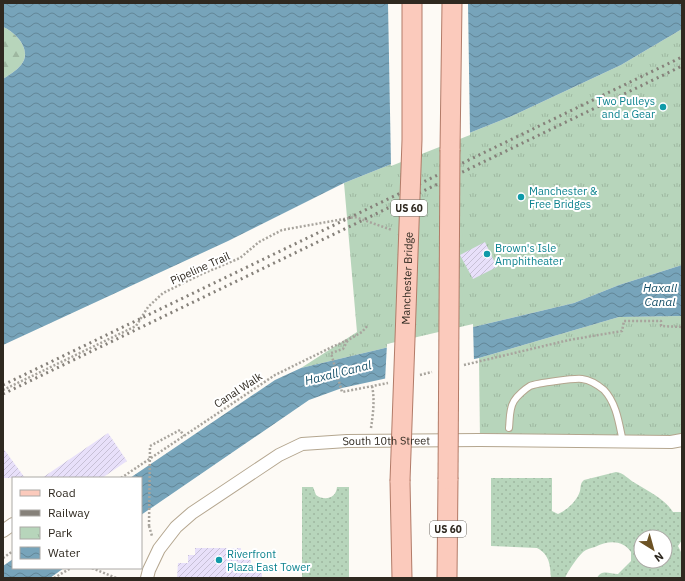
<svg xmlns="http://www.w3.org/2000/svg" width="685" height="581" font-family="'IBM Plex Sans',sans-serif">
	<defs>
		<pattern id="grass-dots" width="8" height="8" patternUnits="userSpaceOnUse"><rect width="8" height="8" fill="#b7d5bb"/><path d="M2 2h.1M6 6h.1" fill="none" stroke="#9eb7a0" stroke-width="1.8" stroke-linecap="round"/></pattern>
		<pattern id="forest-firs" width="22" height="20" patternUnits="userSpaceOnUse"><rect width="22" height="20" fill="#b7d5bb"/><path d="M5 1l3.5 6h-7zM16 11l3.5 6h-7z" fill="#9eb7a0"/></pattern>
		<pattern id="park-tufts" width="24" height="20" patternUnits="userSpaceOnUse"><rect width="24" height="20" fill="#b7d5bb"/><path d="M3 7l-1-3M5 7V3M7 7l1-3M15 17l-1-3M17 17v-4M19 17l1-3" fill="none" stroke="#9eb7a0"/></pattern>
		<pattern id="water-waves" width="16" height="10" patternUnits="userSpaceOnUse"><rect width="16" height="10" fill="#77a4ba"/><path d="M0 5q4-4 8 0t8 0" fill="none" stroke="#628697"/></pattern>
		<pattern id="building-hatch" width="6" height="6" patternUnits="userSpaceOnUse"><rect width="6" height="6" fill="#e8e0fa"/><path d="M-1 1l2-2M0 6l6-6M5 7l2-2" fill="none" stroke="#c7c0d6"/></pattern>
	</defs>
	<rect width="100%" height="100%" fill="#fdfaf5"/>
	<g fill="url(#grass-dots)" fill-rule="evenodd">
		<path d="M 616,472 C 624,473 628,479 635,483 C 649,492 664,498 673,512 L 682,512 L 682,540 L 678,546 L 682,554 L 682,578 L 597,578 C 602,569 609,574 618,574 L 631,561 L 631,552 C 622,539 607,541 595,547 C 591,548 587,549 583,552 C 577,558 569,569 565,578 L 551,578 C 550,565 550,555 537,548 L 491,546 L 491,478 L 552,478 L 552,511 L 558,514 C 567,510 577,501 580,491 C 581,487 580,483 584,480 ZM 641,537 L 665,537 L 665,561 L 641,561 Z"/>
		<path d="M 302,487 L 313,487 L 316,495 C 324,501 336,499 337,487 L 349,487 L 349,578 L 302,578 Z"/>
	</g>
	<path fill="url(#forest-firs)" d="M 3,27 C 16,32 33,51 21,65 C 16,71 9,75 3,79 Z"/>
	<g fill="url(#park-tufts)">
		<path d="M 682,29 L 682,265 L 619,285 L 574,303 L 301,368 L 357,332 L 344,183 L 512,116 L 621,65 Z"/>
		<path d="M 682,316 L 682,440 L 480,440 L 479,358 L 619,317 Z"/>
	</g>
	<g fill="url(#water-waves)">
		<path d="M 3,3 L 682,3 L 682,29 L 621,65 L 512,116 L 344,183 L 228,241 L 3,345 L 3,79 C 9,75 16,71 21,65 C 33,51 16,32 3,27 Z"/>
		<path d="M 682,265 L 682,316 L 619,317 L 479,358 L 342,388 L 309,400 L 141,515 L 141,478 L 130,478 L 275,380 L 301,368 L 574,303 L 619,285 Z"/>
		<path d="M 13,559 L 13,568 L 64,568 L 50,578 L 3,578 L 3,566 Z"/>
	</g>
	<g fill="#fdfaf5">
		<path d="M 388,3 L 468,3 L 470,135 L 391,166 Z"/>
		<path d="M 473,324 L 474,362 L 385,381 L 387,344 Z"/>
	</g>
	<g fill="url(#building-hatch)">
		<path d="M 485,242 L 497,267 L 473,279 L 460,255 Z"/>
		<path d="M 108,433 L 127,461 L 102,478 L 42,478 Z"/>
		<path d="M 3,448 L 25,478 L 3,478 Z"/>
		<path d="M 195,548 L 241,548 L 241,557 L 251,556 L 251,565 L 262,565 L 262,578 L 177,578 L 178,563 L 188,563 L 188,555 L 195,555 Z"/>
	</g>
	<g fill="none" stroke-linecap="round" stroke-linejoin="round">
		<defs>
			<path id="lane" d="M 509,428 C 510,419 509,409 514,401 C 517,396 525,389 530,386 C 537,383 575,378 582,379 C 590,380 598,385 604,390 C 617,404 619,424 623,442"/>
			<g id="street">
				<path d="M 3,531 L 13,524"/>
				<path id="s1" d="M 147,578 L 149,570 L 159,549 L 176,527 L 192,513 L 279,455 L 302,444 L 347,441 L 480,440 L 671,442 L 682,440"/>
			</g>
			<g id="primary">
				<path d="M 450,150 L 452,3"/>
				<path d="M 400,481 L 402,578"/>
				<path d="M 447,578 L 448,479"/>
			</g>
		</defs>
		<use href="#lane" stroke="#b4a68f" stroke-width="8"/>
		<use href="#street" stroke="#b4a68f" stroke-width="14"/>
		<use href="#primary" stroke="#b27b68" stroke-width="21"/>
		<g stroke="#a8a49d" stroke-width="2.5" stroke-dasharray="2 2" stroke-linecap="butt">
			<path d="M 345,341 L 348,340 L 343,349 L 331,353 L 342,392 L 388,383"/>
			<path d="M 464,365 L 569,340 L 622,331 L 624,321 L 661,321 L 661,326 L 682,327"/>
			<path d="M 420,375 L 432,372"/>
			<path d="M 3,390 L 136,326 L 148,307 L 163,293 L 202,274 L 240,258 L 259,242 L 282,230 L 355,217 L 392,230"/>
			<path d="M 371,428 C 373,414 375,400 372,386"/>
			<path d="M 150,446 L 180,430 L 184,436"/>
			<path d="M 121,478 L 275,375 L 332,347 L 348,340 L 362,332 L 368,325"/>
			<path d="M 149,526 L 152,536"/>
			<path d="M 3,558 L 13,551"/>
			<path d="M 92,568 L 116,578"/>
			<path d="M 54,578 L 71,568"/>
		</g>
		<use href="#lane" stroke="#fff" stroke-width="6"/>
		<use href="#street" stroke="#fff" stroke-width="12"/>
		<use href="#primary" stroke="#fbcabc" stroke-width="19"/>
		<g stroke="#86817a" stroke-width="3" stroke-dasharray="2 4" stroke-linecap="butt">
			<path d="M 3,385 L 682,57"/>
			<path d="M 3,394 L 682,66"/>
		</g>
		<defs>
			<g id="primary-bridge">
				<path d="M 448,479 L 450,150"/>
				<path id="s2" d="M 400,481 L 412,140 L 412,3"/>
			</g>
		</defs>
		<use href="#primary-bridge" stroke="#b27b68" stroke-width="21" stroke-linecap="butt"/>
		<path stroke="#a8a49d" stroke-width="2.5" stroke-dasharray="2 2" stroke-linecap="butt" d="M 149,526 L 150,446"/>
		<use href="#primary-bridge" stroke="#fbcabc" stroke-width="19"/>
	</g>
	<g fill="#0f9aa8" stroke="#fff" stroke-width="1.5">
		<circle cx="663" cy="107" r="4"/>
		<circle cx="521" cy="197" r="4"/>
		<circle cx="487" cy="254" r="4"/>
		<circle cx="219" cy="560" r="4"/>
	</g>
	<g text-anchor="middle" stroke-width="4" stroke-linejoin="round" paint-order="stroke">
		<g fill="#fff" stroke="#6d6963" stroke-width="1">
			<rect x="391" y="200" width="36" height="16" rx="3"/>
			<rect x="430" y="521" width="36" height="16" rx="3"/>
		</g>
		<g font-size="10" font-weight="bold" fill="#2f2920">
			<text x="409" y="212">US 60</text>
			<text x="448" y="533">US 60</text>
		</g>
		<g font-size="11" fill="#0d838f" stroke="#fff" text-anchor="start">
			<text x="655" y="105" text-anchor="end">Two Pulleys<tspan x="655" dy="13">and a Gear</tspan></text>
			<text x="529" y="195">Manchester &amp;<tspan x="529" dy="13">Free Bridges</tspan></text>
			<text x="495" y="252">Brown's Isle<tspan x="495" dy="13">Amphitheater</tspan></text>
			<text x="227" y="558">Riverfront<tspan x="227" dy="13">Plaza East Tower</tspan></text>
		</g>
		<g font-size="11" fill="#2f2920" stroke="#fff">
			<text transform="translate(200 268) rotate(-24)" y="4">Pipeline Trail</text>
			<text dy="4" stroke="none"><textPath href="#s2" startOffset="203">Manchester Bridge</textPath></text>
			<text transform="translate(238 390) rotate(-33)" y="4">Canal Walk</text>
			<text dy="4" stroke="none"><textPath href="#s1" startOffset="295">South 10th Street</textPath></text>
		</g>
		<g font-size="12" font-style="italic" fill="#18526a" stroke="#fff">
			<text x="660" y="292">Haxall<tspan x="660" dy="14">Canal</tspan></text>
			<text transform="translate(338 373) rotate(-14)" y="4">Haxall Canal</text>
		</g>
	</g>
	<rect width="685" height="581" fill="none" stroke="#2f2920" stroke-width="8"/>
	<rect x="12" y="477" width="130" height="92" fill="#ffffff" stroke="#aca9a6"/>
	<rect x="20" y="490" width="20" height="6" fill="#fbcabc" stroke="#aca9a6"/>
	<text x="48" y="497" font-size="12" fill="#2f2920">Road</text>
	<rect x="20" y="510" width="20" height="6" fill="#86817a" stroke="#aca9a6"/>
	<text x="48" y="517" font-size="12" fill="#2f2920">Railway</text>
	<rect x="20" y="527" width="20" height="12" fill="url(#park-tufts)" stroke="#aca9a6"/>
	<text x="48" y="537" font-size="12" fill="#2f2920">Park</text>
	<rect x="20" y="547" width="20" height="12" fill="url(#water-waves)" stroke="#aca9a6"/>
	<text x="48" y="557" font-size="12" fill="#2f2920">Water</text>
	<g transform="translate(653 549) rotate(143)"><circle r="19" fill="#ffffff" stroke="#aca9a6"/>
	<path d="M0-3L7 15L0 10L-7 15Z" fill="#6c5224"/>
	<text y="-6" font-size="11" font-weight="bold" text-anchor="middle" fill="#2f2920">N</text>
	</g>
</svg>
